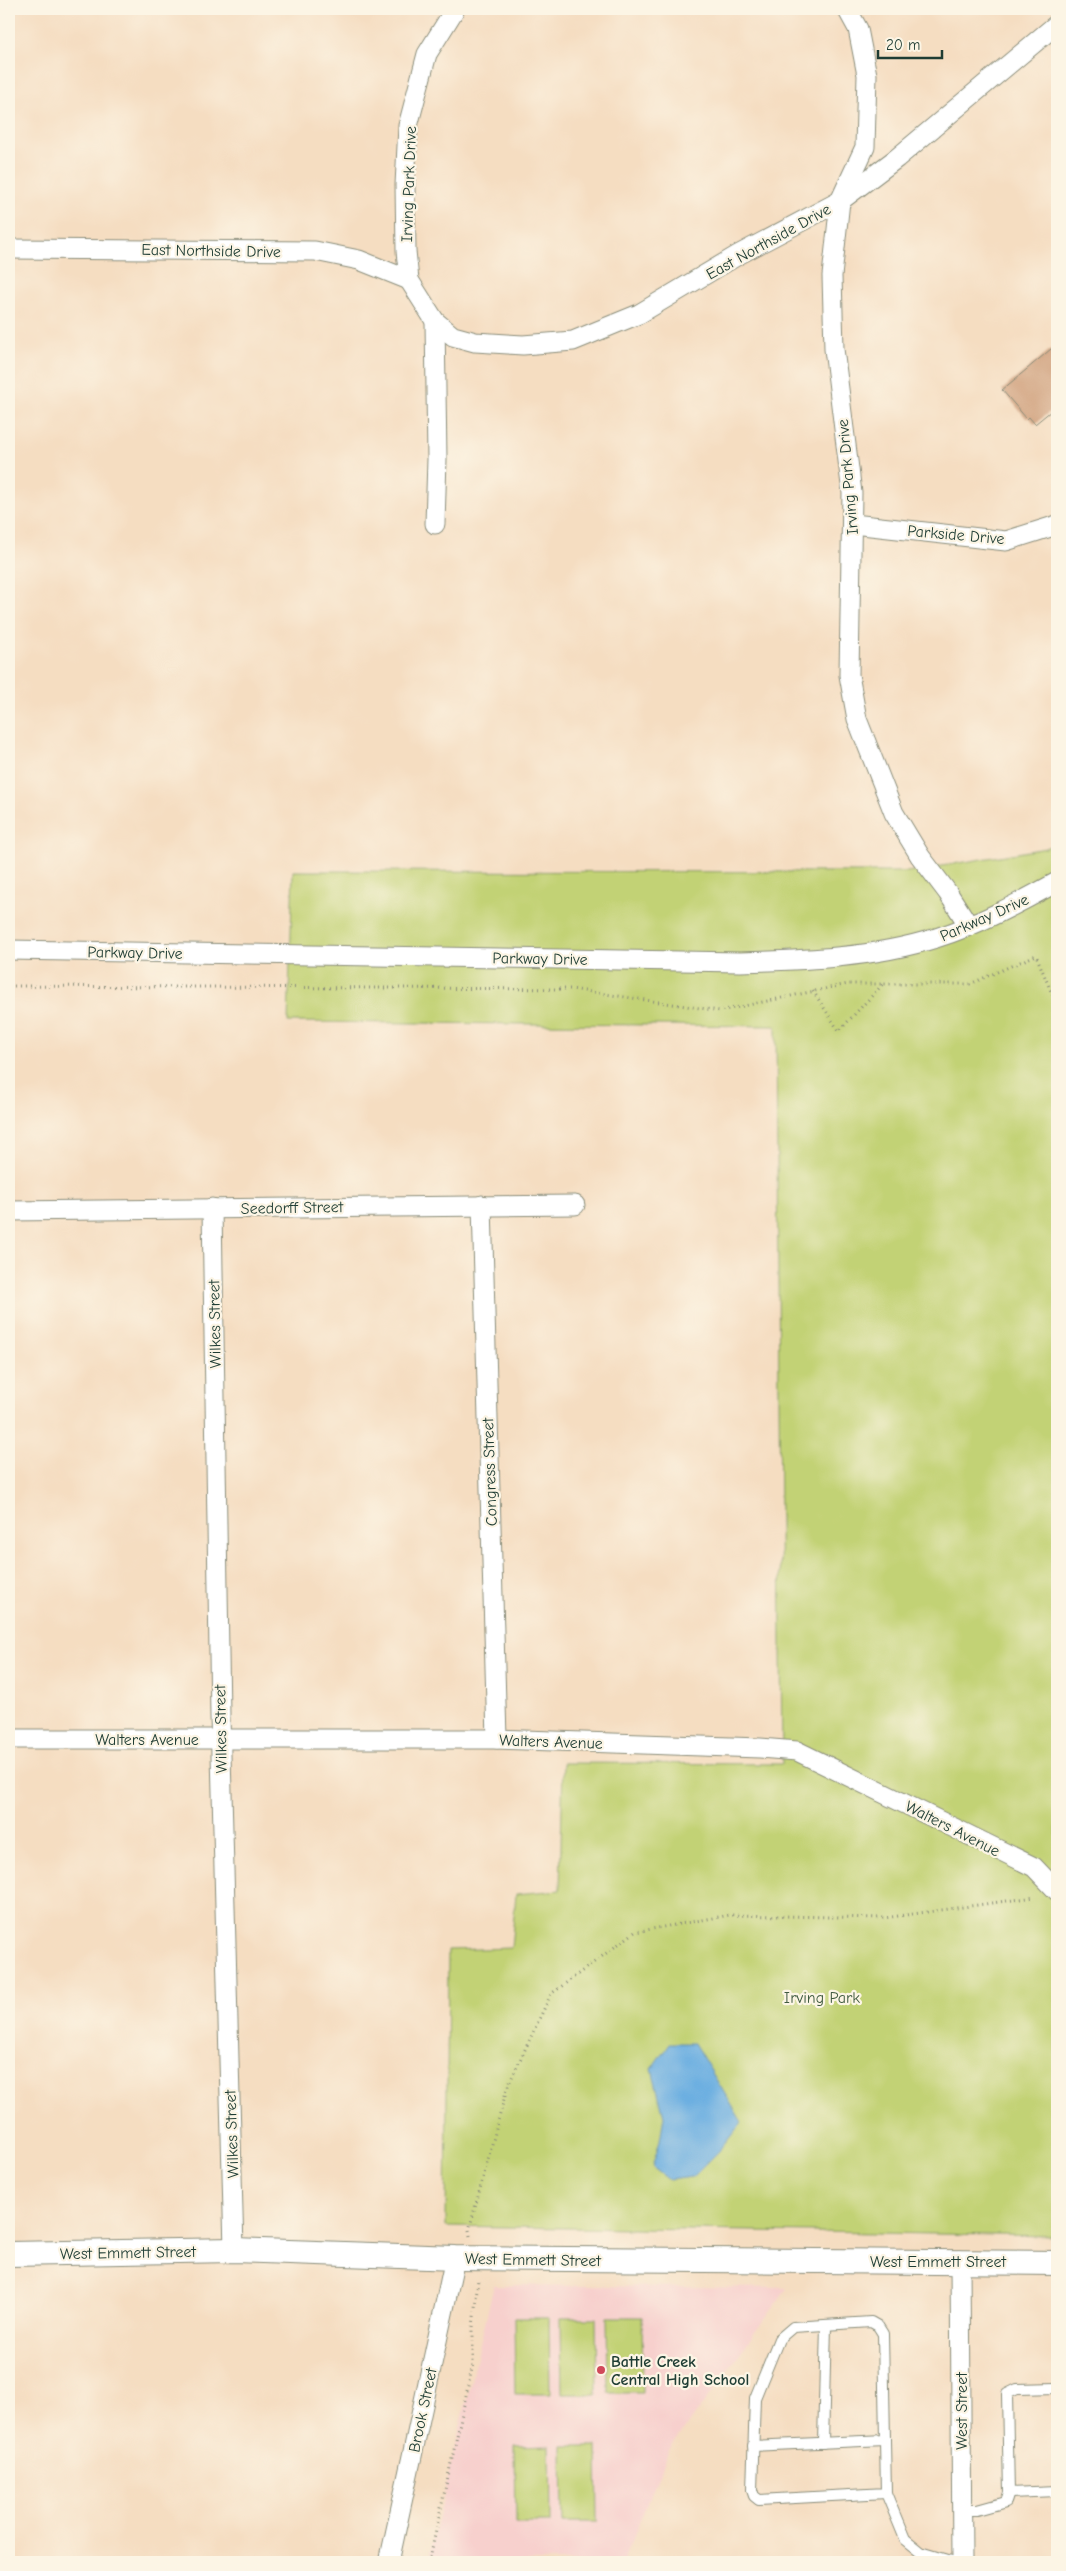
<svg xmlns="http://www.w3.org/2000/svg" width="1066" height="2571" font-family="'Comic Neue',sans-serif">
	<rect width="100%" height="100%" fill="#fcf5e5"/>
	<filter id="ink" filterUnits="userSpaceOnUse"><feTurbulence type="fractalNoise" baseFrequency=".02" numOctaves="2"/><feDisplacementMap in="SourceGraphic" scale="10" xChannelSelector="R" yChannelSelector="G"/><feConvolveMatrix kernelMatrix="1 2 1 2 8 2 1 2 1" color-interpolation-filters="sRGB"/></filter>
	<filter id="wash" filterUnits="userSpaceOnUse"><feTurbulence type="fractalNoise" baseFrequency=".0096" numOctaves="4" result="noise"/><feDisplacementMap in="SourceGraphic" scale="20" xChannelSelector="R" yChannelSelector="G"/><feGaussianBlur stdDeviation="1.12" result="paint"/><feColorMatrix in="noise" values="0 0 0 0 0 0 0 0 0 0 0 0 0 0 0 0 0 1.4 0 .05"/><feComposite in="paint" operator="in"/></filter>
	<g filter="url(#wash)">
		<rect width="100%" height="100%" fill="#f5ddc1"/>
		<path fill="#f7d0cd" d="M 494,2285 L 787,2288 L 668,2452 L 623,2562 L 428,2562 Z"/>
		<g fill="#c2d274" stroke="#708854">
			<path d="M 1057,842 L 1057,2236 L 446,2226 L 448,1950 L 511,1948 L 516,1894 L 560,1890 L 563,1763 L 782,1764 L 776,1026 L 288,1022 L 293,871 L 907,872 L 1046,848 Z"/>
			<path d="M 607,2317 L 642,2317 L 643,2393 L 608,2393 Z"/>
			<path d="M 514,2318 L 549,2318 L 550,2394 L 515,2394 Z"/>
			<path d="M 561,2318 L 596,2318 L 597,2394 L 562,2394 Z"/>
			<path d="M 550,2446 L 551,2523 L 516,2523 L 515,2447 Z"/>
			<path d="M 562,2446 L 597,2446 L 598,2522 L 563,2522 Z"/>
		</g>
		<path fill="#6cafe1" stroke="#46768a" d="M 670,2043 L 694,2043 L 742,2122 L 719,2151 L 693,2177 L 669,2180 L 652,2167 L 660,2140 L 664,2116 L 652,2069 Z"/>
		<g id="blocks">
			<path fill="#d0a07d" d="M 1057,344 L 1057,406 L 1035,424 L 1029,417 L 1027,419 L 1002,390 Z"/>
		</g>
	</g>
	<g filter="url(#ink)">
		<use href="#blocks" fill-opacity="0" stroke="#8a8d7a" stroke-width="1"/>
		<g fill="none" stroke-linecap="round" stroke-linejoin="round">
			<defs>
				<g id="service">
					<path d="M 823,2443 L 826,2325"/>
					<path d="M 753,2446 L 885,2440"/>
					<path d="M 886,2493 L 759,2500 L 754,2496 L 752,2490 L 755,2398 L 779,2339 L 793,2327 L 871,2322 L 878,2326 L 883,2334 L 886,2493 L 905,2539 L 921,2552 L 955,2562"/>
					<path d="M 1009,2493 L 1057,2491"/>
					<path d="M 962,2510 L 977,2510 L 1006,2502 L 1009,2493 L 1007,2394 L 1017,2389 L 1057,2388"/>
				</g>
				<g id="minor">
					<path d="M 455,9 L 427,54 L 408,126 L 405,185 L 406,251 L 409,280 L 435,321 L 453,336 L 475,342 L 523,345 L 573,341 L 639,314 L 738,255 L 840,201 L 897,158 L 1057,24"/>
					<path d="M 847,9 L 858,29 L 867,75 L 865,147 L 840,201 L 832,276 L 834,349 L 852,493 L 849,675 L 857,719 L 894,813 L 920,856 L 948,893 L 969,926"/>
					<path d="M 9,249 L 315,251 L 359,260 L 409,280"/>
					<path d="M 435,524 L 437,459 L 435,321"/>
					<path d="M 853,524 L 1006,541 L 1057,525"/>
					<path d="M 9,950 L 740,962 C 806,960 873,958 936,938 C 978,925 1019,903 1057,882"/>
					<path d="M 482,1205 L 497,1739"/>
					<path d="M 212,1208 L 220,1716 L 234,2250"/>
					<path d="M 9,1211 L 575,1205"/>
					<path d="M 9,1739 L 497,1739 L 760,1748 L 797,1751 L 1034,1867 L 1057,1891"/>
					<path d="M 960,2260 L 962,2562"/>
					<path d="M 389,2562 L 455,2258"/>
				</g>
				<path id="tertiary" d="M 9,2254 L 234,2250 L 455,2258 L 1057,2263"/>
			</defs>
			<use href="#service" stroke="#8a8d7a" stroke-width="12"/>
			<use href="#minor" stroke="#8a8d7a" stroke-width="21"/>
			<use href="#tertiary" stroke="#8a8d7a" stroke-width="26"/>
			<g stroke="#8a8d7a" stroke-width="3" stroke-dasharray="1 4" stroke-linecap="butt">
				<path d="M 9,986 L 571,989 L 720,1011 L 848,984 L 970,984 L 1036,955 L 1057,1006"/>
				<path d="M 813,991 L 839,1031 L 883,984"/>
				<path d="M 470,2236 L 469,2230 L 507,2088 L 551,1994 L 635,1932 L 730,1915 L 884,1918 L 1035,1897"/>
				<path d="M 429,2562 L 473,2364 L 473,2327 L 478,2279"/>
			</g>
			<use href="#service" stroke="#fff" stroke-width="10"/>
			<use href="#minor" stroke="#fff" stroke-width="19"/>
			<use href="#tertiary" stroke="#fff" stroke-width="24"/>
		</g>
	</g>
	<circle fill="#d1495b" stroke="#fcf5e5" stroke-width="2" cx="601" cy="2370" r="5"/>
	<g text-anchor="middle" stroke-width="4.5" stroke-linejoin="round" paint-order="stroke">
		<g font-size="16" fill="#1f3d34" stroke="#fcf5e5">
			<text transform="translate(408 184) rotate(-88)" y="6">Irving Park Drive</text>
			<text transform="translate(768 241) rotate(-29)" y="6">East Northside Drive</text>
			<text transform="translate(211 250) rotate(1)" y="6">East Northside Drive</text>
			<text transform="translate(847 477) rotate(-95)" y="6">Irving Park Drive</text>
			<text transform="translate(956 534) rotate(5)" y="6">Parkside Drive</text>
			<text transform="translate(984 917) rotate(-24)" y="6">Parkway Drive</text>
			<text transform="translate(135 952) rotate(1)" y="6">Parkway Drive</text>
			<text transform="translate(540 958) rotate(1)" y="6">Parkway Drive</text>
			<text transform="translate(292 1207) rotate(-1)" y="6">Seedorff Street</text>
			<text transform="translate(214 1324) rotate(-91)" y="6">Wilkes Street</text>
			<text transform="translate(489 1472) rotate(-92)" y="6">Congress Street</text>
			<text transform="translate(220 1729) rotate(-91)" y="6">Wilkes Street</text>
			<text x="147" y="1745">Walters Avenue</text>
			<text transform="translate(551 1741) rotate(2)" y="6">Walters Avenue</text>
			<text transform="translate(953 1828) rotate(27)" y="6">Walters Avenue</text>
			<text transform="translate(231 2134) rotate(-92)" y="6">Wilkes Street</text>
			<text transform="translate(128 2252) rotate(-1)" y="6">West Emmett Street</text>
			<text transform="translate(533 2259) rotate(1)" y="6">West Emmett Street</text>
			<text x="938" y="2267">West Emmett Street</text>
			<text transform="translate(422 2410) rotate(-78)" y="6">Brook Street</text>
			<text transform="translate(961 2411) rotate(-90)" y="6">West Street</text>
		</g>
		<g font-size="16" fill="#405b41" stroke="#fcf5e5">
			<text x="822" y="2003">Irving Park</text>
		</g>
		<g font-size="16" font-weight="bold" fill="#1f3d34" stroke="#fcf5e5" text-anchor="start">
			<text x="611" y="2367">Battle Creek<tspan x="611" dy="18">Central High School</tspan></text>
		</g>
	</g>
	<rect width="1066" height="2571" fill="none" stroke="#fcf5e5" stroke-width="30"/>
	<path d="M878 50v8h64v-8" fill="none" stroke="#1f3d34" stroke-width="2.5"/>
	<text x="886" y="50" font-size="15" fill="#1f3d34" stroke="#fcf5e5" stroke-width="4" paint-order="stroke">20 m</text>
</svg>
